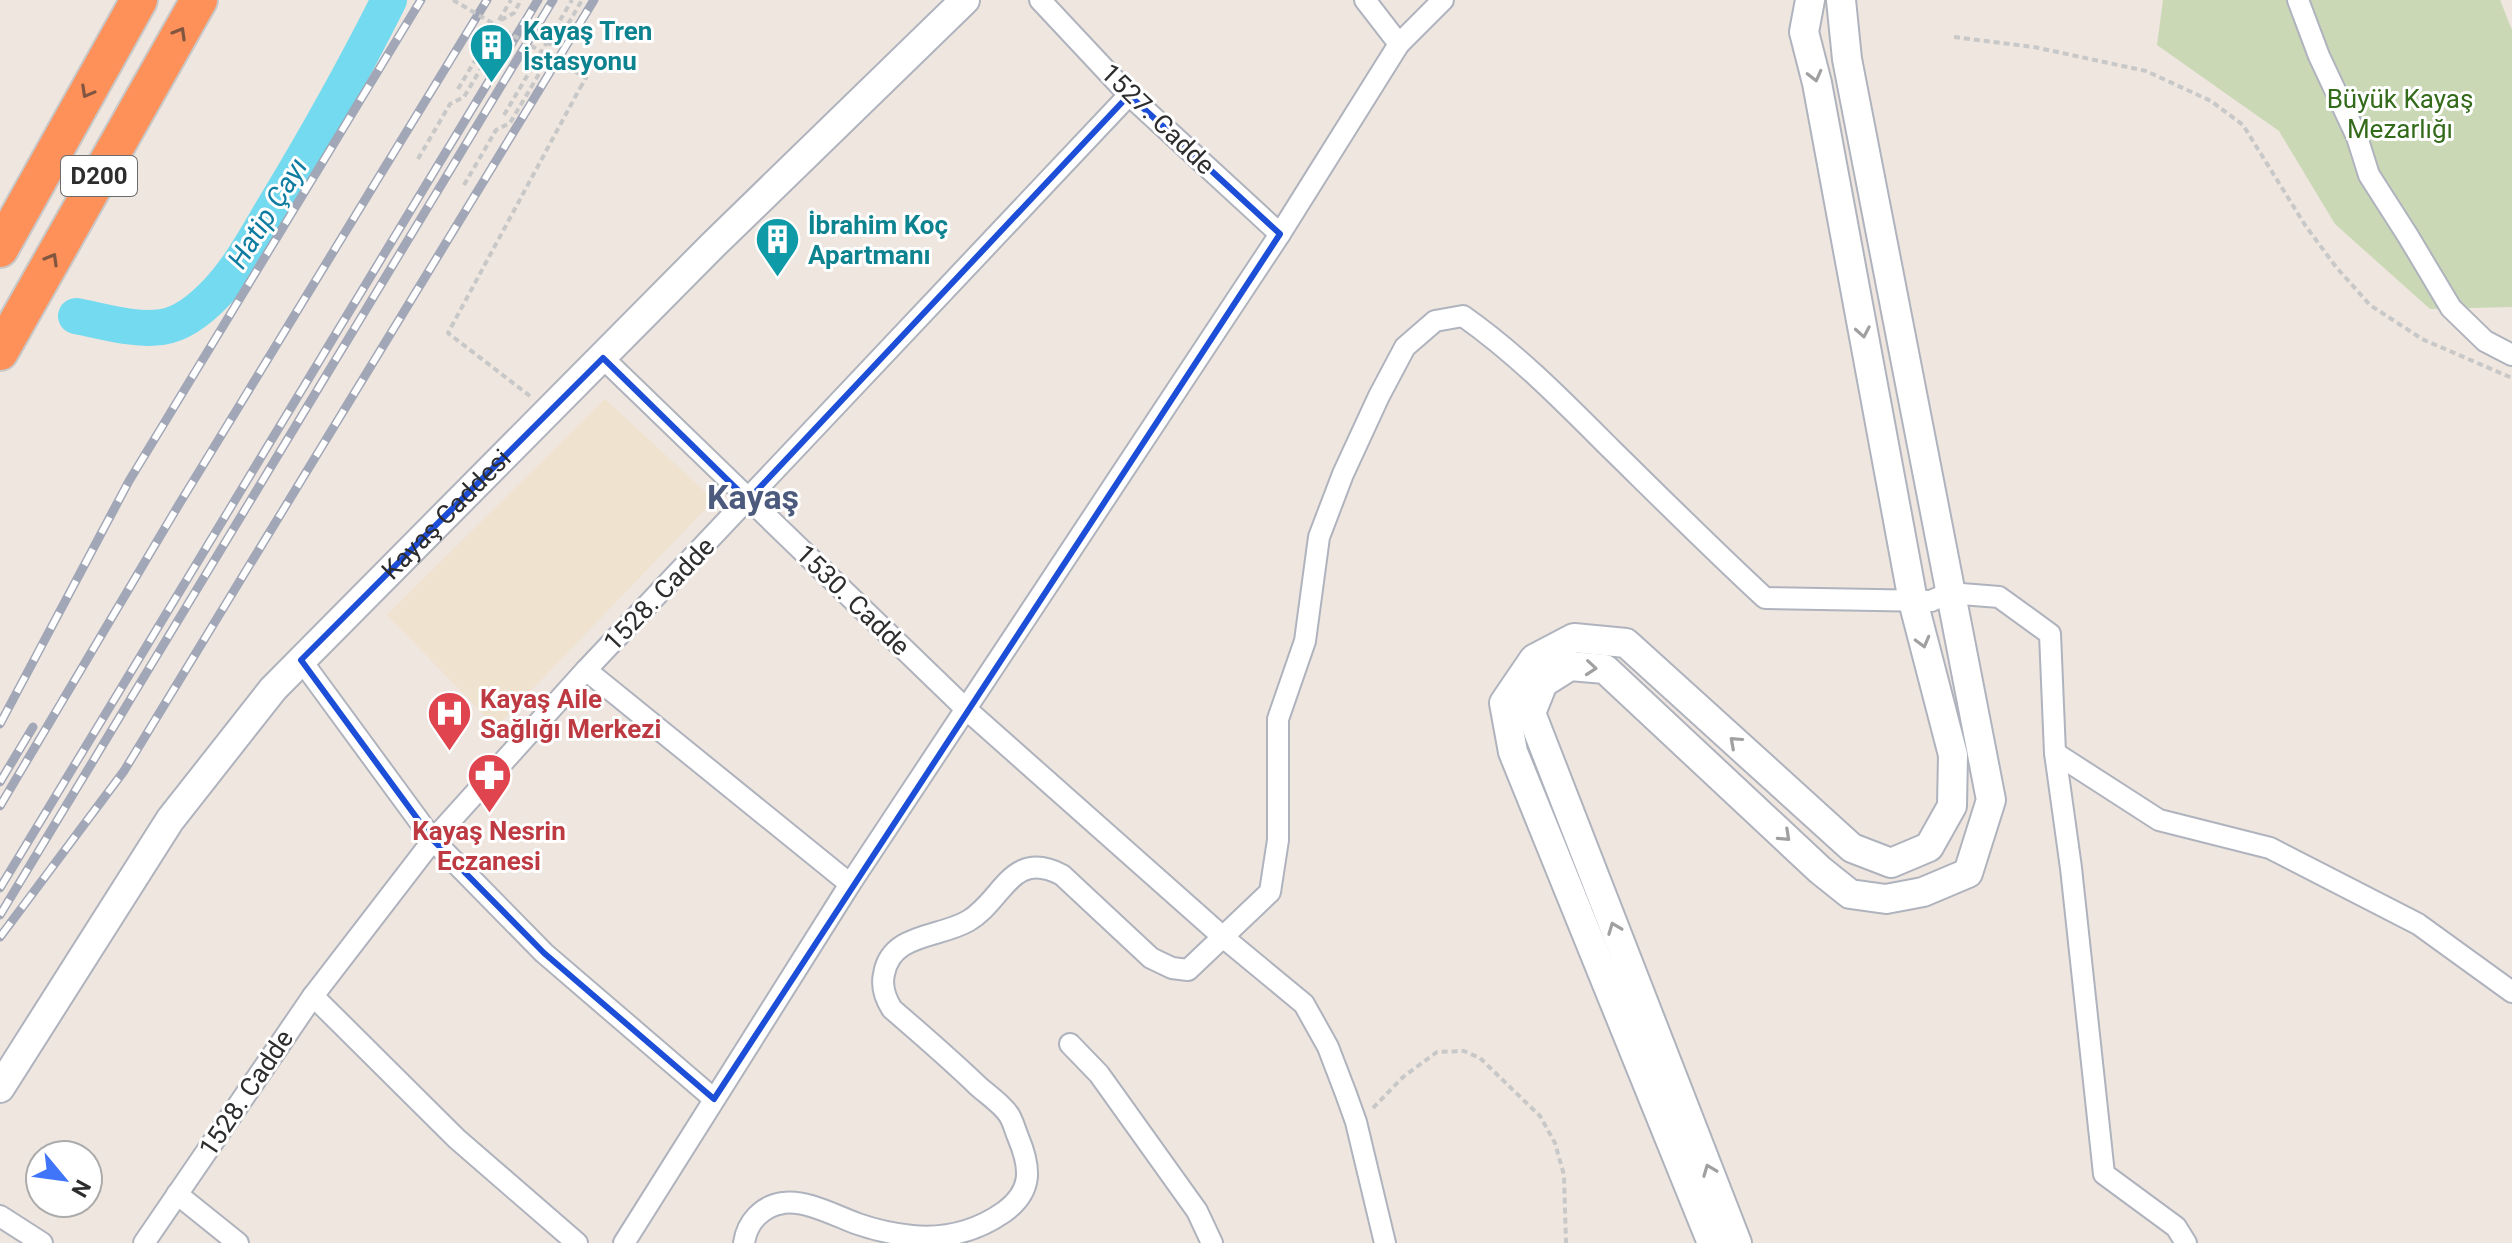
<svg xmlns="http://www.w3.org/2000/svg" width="2512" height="1243" font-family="Roboto,sans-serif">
	<rect width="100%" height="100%" fill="#eee6df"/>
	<path fill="#efe2cf" d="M 605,399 L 714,500 L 496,727 L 387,615 Z"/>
	<path fill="#cad8b6" d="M 2163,0 L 2500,0 L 2512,30 L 2512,307 L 2430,309 L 2335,224 L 2279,131 L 2157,45 Z"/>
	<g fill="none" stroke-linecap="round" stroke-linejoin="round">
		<path stroke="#73daef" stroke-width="36" d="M 76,316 C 103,321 135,331 162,327 C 183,324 204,306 218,291 C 243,264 260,230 279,199 C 318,134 355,68 389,0"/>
		<defs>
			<g id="street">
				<path d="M 1040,0 L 1129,95 L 1280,234"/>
				<path d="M 1365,0 L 1399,44"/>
				<path d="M 2298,0 L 2319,56 L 2357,137 L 2369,175 L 2408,236 L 2451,308 L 2485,341 L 2512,355"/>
				<path d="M 603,358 L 966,709 L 1223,937 L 1304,1004 L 1328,1047 L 1346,1094 L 1356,1122 L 1385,1243"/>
				<path d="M 301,660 L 433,840 L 544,953 L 714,1099"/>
				<path d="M 586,670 L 850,884"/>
				<path d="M 2055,753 L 2159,820 L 2270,848 L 2418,924 L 2512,992"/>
				<path d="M 313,996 L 457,1139 L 577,1243"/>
				<path d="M 1070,1044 L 1099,1074 L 1197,1211 L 1212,1243"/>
				<path d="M 177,1194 L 238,1243"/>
				<path d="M 0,1216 L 42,1243"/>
				<path d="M 144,1243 L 313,996 L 433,840 L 586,670 L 1129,95"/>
				<path d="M 624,1243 L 850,884 L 1280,234 L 1399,44 L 1443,0"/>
				<path d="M 744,1243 C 747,1222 762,1206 783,1203 C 805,1199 838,1217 858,1224 C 875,1230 894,1234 912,1236 C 945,1239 977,1231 1004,1212 C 1033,1191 1031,1168 1018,1137 C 1015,1130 1013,1121 1009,1115 C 1002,1104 988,1095 978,1086 C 950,1059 921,1034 892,1009 C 885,998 881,987 884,974 C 891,933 939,938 968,921 C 1003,901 1011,848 1062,875 L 1151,958 L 1172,968 L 1188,970 L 1270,892 L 1278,840 L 1278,719 L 1305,641 L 1319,537 L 1343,474 L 1379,396 L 1405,347 L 1435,321 L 1463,316 C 1517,354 1563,401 1610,448 C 1661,498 1712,549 1765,598 L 1931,601 L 1949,593 L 1999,597 L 2050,634 L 2055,753 L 2071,868 L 2104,1174 L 2176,1227 L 2186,1243"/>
			</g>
			<g id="secondary">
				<path id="s1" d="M 0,1088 L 170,820 L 273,689 L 713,245 L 965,0"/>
				<path d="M 1712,1243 L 1513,752 L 1504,703 L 1534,659 L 1574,638 L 1626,643 L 1852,848 L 1891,863 L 1929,847 L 1952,806 L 1953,755 L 1913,601 L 1817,83 L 1804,32 L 1810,0"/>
				<path d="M 1737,1243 L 1531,713 L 1543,683 L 1570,666 L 1605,669 L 1820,870 L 1850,894 L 1886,899 L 1923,892 L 1968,873 L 1991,800 L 1847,59 L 1841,0"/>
			</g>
			<g id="highway">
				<path d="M 0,249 L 139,0"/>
				<path d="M 0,352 L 199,0"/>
			</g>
		</defs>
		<use href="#street" stroke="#afb3bd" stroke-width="24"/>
		<use href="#secondary" stroke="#afb3bd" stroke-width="32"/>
		<use href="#highway" stroke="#c8c8c8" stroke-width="40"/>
		<g stroke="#c8c8c8" stroke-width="4" stroke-dasharray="6 4" stroke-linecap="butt">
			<path d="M 501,20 L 514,13 L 521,0"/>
			<path d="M 1954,37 L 2034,47 L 2146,71 L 2211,101 L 2243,125 L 2305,225 L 2336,267 L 2370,305 L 2422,339 L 2512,378"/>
			<path d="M 548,45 L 560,38 L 582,0"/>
			<path d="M 458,89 L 511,0"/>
			<path d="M 504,115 L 572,0"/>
			<path d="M 418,159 L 450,104 L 464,97 L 493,48 L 494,29"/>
			<path d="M 464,185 L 496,130 L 510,123 L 539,74 L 540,55"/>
			<path d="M 530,396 L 448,333 L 580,88"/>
			<path d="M 1373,1108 L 1403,1077 L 1437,1052 L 1464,1051 L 1480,1058 L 1540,1116 L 1555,1143 L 1564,1175 L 1566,1243"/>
		</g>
		<use href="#street" stroke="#fff" stroke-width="20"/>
		<use href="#secondary" stroke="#fff" stroke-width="28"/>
		<use href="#highway" stroke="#fe915a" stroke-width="36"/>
		<defs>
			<g id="rail">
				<path d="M 0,724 L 129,481 L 421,0"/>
				<path d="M 0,782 L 33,727"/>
				<path d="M 0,806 L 178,506 L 487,0"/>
				<path d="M 0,888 L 538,0"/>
				<path d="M 0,915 L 553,0"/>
				<path d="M 0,937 L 124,771 L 594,0"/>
			</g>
		</defs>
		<use href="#rail" stroke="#a2a7b7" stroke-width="9"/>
		<use href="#rail" stroke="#fff" stroke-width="6" stroke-dasharray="18" stroke-linecap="butt"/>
		<path stroke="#c8c8c8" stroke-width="4" stroke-dasharray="6 4" stroke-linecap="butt" d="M 453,0 L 586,78 L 580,88"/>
	</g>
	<defs><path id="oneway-chevron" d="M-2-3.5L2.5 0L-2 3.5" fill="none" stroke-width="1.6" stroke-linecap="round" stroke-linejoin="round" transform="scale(2)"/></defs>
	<g stroke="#81553f">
		<use href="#oneway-chevron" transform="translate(180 33) rotate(-60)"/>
		<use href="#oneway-chevron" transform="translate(87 92) rotate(119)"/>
		<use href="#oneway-chevron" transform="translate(52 259) rotate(-60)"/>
	</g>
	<g stroke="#a0a0a0">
		<use href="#oneway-chevron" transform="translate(1815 76) rotate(76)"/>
		<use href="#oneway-chevron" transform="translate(1863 332) rotate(80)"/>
		<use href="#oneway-chevron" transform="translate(1923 642) rotate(75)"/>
		<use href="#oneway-chevron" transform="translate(1591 668) rotate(5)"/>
		<use href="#oneway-chevron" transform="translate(1735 742) rotate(-138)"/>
		<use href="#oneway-chevron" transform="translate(1785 836) rotate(43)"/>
		<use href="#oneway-chevron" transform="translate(1614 928) rotate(-111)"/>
		<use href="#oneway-chevron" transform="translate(1709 1170) rotate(-111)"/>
	</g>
	<path fill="none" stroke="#1d4ed8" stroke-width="6" stroke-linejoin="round" d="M 1129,95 L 1280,234 L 714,1099 L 544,953 L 433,840 L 301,660 L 603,358 L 748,500 Z"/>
	<defs>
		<symbol id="building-pin" viewBox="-11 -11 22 30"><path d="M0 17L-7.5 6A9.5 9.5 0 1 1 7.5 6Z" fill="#0f9aa8" stroke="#fff"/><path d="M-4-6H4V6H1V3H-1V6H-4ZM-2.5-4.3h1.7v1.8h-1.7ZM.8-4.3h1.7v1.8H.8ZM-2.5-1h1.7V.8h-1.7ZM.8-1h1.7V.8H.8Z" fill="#fff"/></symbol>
		<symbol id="hospital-pin" viewBox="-11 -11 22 30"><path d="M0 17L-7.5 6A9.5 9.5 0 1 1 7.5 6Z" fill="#e0444e" stroke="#fff"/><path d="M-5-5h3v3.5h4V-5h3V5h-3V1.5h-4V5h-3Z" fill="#fff"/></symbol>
		<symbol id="pharmacy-pin" viewBox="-11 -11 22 30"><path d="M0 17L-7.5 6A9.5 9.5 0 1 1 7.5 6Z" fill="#e0444e" stroke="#fff"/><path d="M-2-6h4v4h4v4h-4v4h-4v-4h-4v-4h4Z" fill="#fff"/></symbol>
	</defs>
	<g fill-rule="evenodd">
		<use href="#building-pin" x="466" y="20" width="51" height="69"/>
		<use href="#building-pin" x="752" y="214" width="51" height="69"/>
		<use href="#hospital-pin" x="424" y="688" width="51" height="69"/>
		<use href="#pharmacy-pin" x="464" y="750" width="51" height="69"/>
	</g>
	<g text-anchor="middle" stroke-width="6" stroke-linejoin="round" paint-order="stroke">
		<rect fill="#fff" stroke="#6c6c6c" stroke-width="2" x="61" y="156" width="76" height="40" rx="6"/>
		<g font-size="24" font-weight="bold" fill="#2d2d2d">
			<text x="99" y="184">D200</text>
		</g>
		<g font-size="26" font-weight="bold" fill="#0d838f" stroke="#fff" text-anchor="start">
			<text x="523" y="40">Kayaş Tren<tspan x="523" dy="30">İstasyonu</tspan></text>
			<text x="808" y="234">İbrahim Koç<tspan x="808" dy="30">Apartmanı</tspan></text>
		</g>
		<g font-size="26" fill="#346b1b" stroke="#fff">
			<text x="2400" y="108">Büyük Kayaş<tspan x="2400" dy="30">Mezarlığı</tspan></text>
		</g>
		<g font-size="26" fill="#2d2d2d" stroke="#fff">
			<text transform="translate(1158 119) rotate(44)" y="9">1527. Cadde</text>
			<text dy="9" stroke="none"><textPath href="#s1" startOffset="730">Kayaş Caddesi</textPath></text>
			<text transform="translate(659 594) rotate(-46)" y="9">1528. Cadde</text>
			<text transform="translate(853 600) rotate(44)" y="9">1530. Cadde</text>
			<text transform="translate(246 1093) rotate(-56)" y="9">1528. Cadde</text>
		</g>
		<g font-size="26" font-weight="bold" fill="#be3a42" stroke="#fff" text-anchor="start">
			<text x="480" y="708">Kayaş Aile<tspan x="480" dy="30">Sağlığı Merkezi</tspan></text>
			<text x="489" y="840" text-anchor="middle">Kayaş Nesrin<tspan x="489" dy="30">Eczanesi</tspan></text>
		</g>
		<g font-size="28" font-style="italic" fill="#0e7ca0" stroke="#fff">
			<text transform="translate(267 213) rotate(-58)" y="10">Hatip Çayı</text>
		</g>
		<g font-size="34" font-weight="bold" fill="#4c5a7e" stroke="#fff">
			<text x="753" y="509">Kayaş</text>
		</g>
	</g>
	<g transform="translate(64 1179) rotate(119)"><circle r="38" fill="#ffffff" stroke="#ababab" stroke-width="2"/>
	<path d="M0-6L14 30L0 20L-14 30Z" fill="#4075fa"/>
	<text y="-12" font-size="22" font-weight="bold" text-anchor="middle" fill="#2d2d2d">N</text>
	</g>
</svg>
